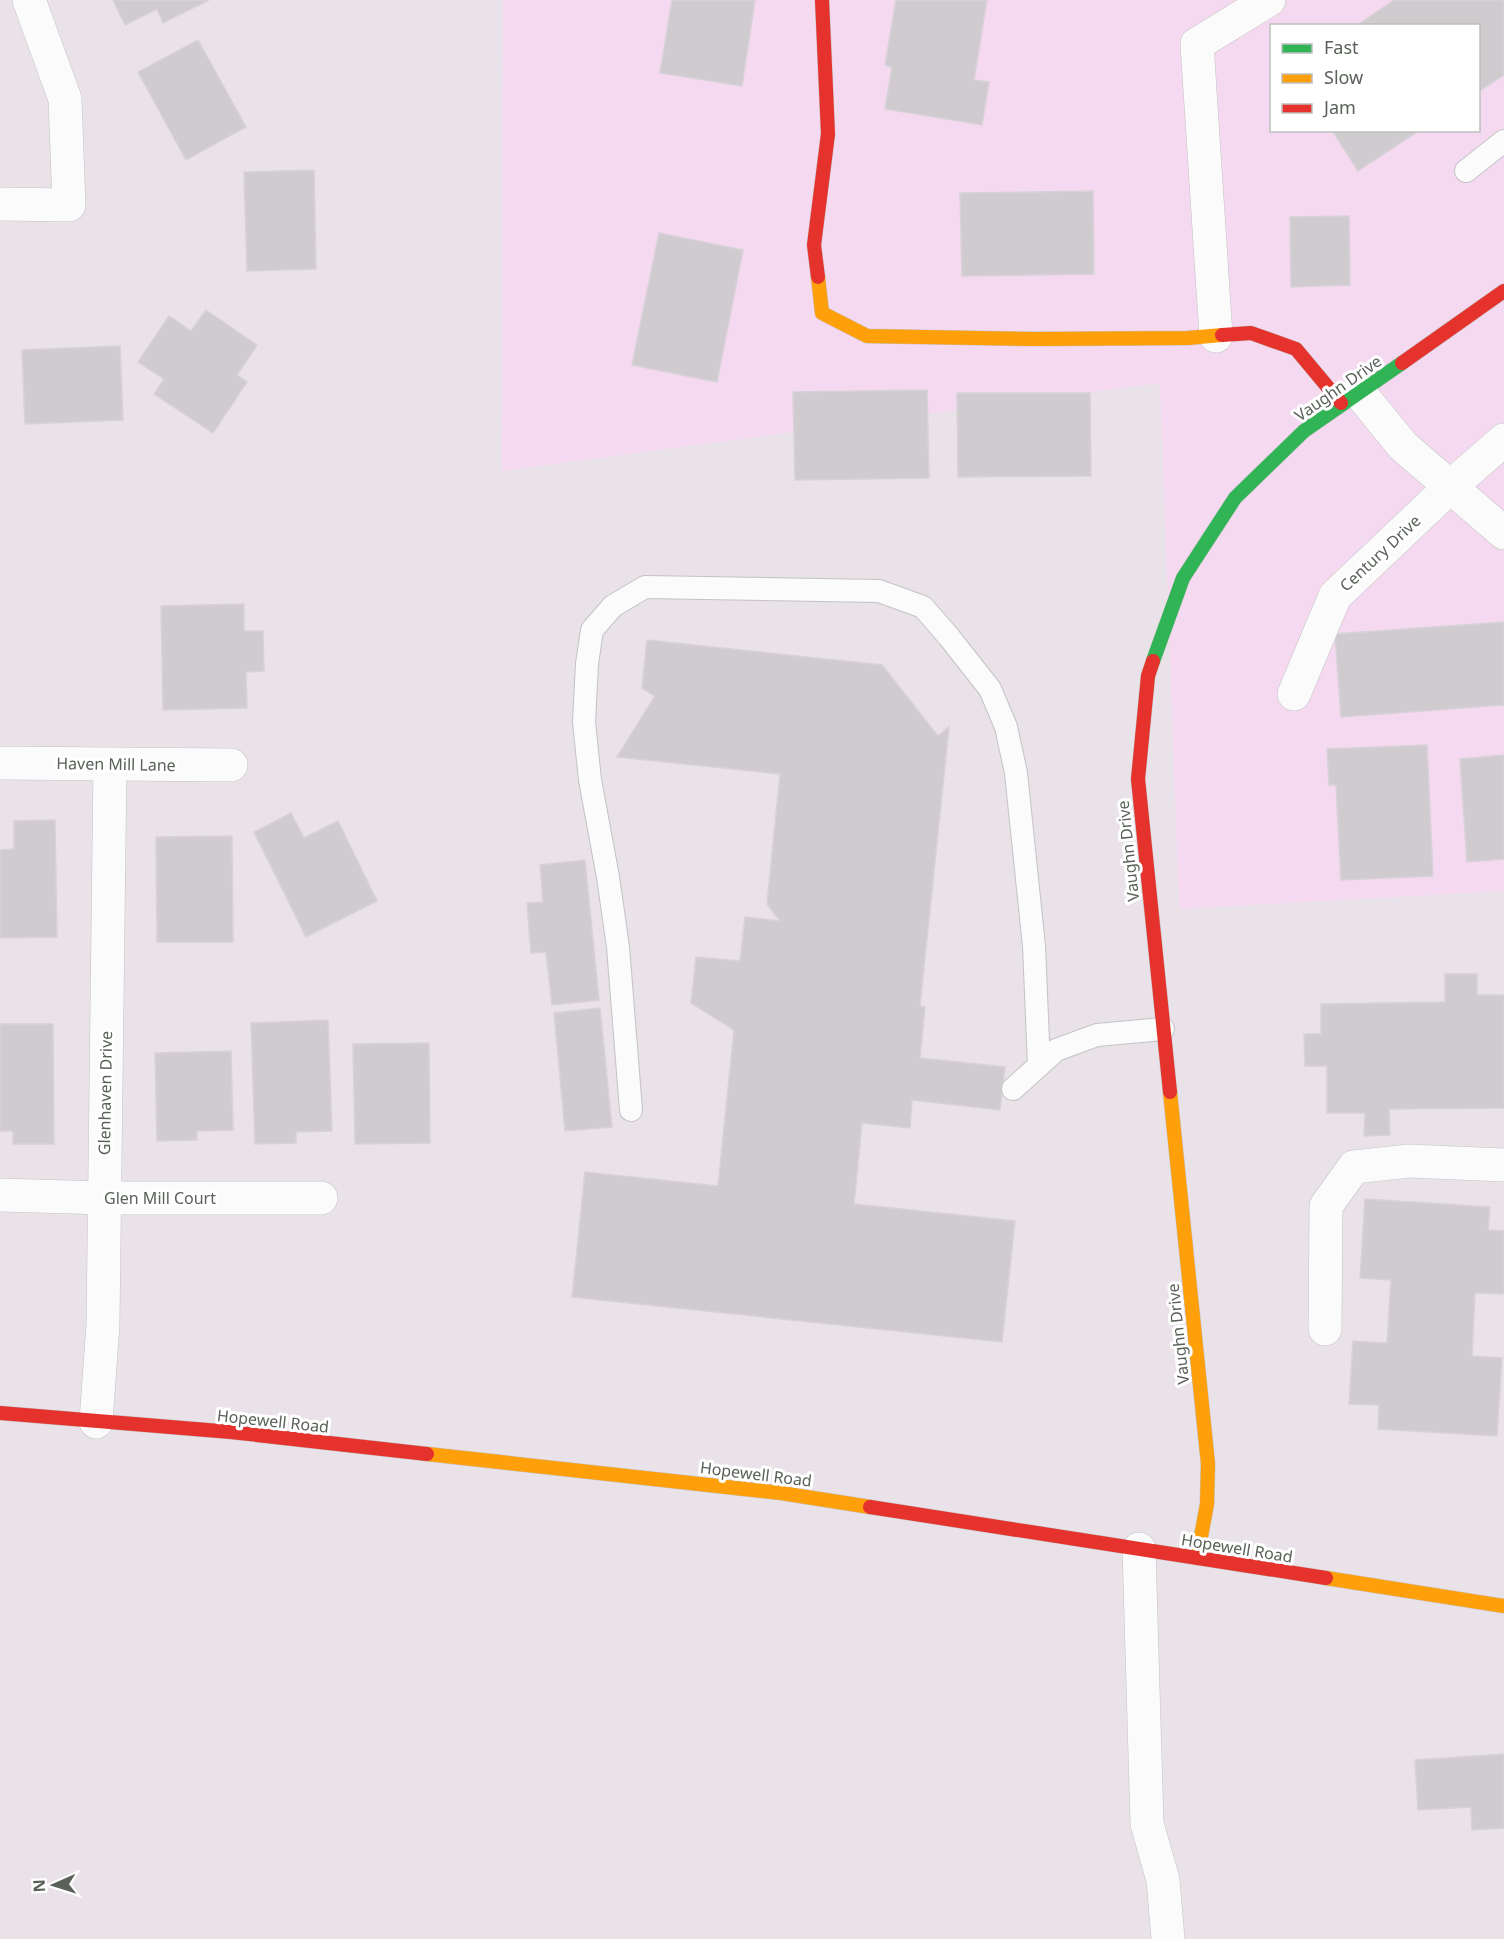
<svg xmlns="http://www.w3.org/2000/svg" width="1504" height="1939" font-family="'Noto Sans',sans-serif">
	<rect width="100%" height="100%" fill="#e9e2e8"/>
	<path fill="#f5d9f1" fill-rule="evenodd" d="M 503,0 L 1504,0 L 1504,891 L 1179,909 L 1160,383 L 502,471 ZM 1272,26 L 1478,26 L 1478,130 L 1272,130 Z"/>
	<g fill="#cfcbcf" stroke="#d8d2d8" stroke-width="1.5">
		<path d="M 113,0 L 209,0 L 163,23 L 157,9 L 125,25 Z"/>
		<path d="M 672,0 L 755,0 L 742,86 L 660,73 Z"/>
		<path d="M 896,0 L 987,0 L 974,80 L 989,82 L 982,125 L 885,109 L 892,67 L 885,65 Z"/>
		<path d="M 1394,0 L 1504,0 L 1504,75 L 1478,92 L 1478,26 L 1356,26 Z"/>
		<path d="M 198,40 L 246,127 L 186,160 L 138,72 Z"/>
		<path d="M 1332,130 L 1420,130 L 1358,171 Z"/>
		<path d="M 314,170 L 316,269 L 247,271 L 244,172 Z"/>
		<path d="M 1093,191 L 1094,274 L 962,276 L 960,193 Z"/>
		<path d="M 1349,216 L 1350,285 L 1291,287 L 1290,217 Z"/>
		<path d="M 659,233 L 743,250 L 717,382 L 632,365 Z"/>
		<path d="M 206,310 L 257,345 L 237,375 L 247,382 L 213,433 L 154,394 L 164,379 L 138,362 L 169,316 L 191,331 Z"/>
		<path d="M 120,346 L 123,420 L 25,424 L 22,350 Z"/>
		<path d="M 927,390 L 929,478 L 795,480 L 793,392 Z"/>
		<path d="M 957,393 L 1090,393 L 1091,476 L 958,477 Z"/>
		<path d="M 244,604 L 244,631 L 263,631 L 264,671 L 246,672 L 247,708 L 163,710 L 161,606 Z"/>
		<path d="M 1504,622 L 1504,705 L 1341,717 L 1335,634 Z"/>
		<path d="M 647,640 L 882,665 L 938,736 L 949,727 L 920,1006 L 925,1007 L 920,1058 L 1005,1067 L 1000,1110 L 912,1100 L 910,1128 L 862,1123 L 854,1204 L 1015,1221 L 1002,1342 L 572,1297 L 585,1172 L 718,1186 L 734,1030 L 691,1003 L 696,957 L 740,961 L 745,917 L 780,921 L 767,904 L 780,774 L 617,757 L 655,696 L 642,688 Z"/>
		<path d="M 1427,745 L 1433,876 L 1341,880 L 1336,785 L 1329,785 L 1327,749 Z"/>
		<path d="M 1504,755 L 1504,859 L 1467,862 L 1460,759 Z"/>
		<path d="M 291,813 L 304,838 L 338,821 L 377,901 L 306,937 L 254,832 Z"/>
		<path d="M 55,820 L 57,937 L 0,938 L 0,850 L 14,849 L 14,821 Z"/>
		<path d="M 232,836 L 233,942 L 157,942 L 156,837 Z"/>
		<path d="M 585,860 L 599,1000 L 552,1005 L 546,952 L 531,953 L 527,903 L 543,902 L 540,865 Z"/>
		<path d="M 1445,974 L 1477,974 L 1477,995 L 1504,995 L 1504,1108 L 1389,1109 L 1390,1135 L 1364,1136 L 1365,1113 L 1327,1113 L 1327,1066 L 1305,1066 L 1304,1034 L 1321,1034 L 1321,1004 L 1445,1002 Z"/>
		<path d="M 600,1008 L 612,1127 L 565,1131 L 554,1013 Z"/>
		<path d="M 328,1020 L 332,1131 L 296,1132 L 296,1143 L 255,1144 L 251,1023 Z"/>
		<path d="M 0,1024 L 53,1024 L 54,1144 L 13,1144 L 13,1131 L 0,1131 Z"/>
		<path d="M 429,1043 L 430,1143 L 355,1144 L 353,1044 Z"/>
		<path d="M 231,1051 L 233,1130 L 197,1131 L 197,1140 L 157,1141 L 155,1053 Z"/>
		<path d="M 1365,1199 L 1490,1207 L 1488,1230 L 1504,1231 L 1504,1294 L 1475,1293 L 1472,1356 L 1502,1358 L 1497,1436 L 1378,1429 L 1379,1405 L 1349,1404 L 1353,1341 L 1387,1343 L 1391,1280 L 1360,1278 Z"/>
		<path d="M 1504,1754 L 1504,1828 L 1472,1830 L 1471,1807 L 1418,1810 L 1415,1760 Z"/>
	</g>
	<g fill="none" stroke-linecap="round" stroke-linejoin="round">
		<defs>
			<g id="lane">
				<path d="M 1466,171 L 1504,141"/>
				<path d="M 1013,1089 L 1056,1050 L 1097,1035 L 1163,1029"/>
				<path d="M 631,1110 L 618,947 L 608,877 L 590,780 L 584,722 L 587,664 L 592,630 L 613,606 L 645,587 L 879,591 L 923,607 L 949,637 L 990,689 L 1006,727 L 1016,773 L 1034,946 L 1039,1065"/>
			</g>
			<g id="street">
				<path d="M 0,204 L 69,205 L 65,99 L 29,0"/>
				<path d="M 1216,336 L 1197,44 L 1269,0"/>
				<path d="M 1359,392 L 1403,446 L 1504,533"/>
				<path d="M 1294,694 L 1335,596 L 1450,487 L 1504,440"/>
				<path d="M 0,763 L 231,765"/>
				<path d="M 0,1195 L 104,1198 L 321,1198"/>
				<path d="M 1325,1329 L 1326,1206 L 1354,1167 L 1409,1161 L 1504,1165"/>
				<path d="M 96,1422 L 103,1324 L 110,764"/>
				<path d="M 1139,1549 L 1147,1824 L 1163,1880 L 1168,1939"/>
			</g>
			<path id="fast" d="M 1153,661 L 1183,578 L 1235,498 L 1304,431 L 1402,363"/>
			<g id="slow">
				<path d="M 818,277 L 822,313 L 867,336 L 1034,339 L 1188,338 L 1222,335"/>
				<path d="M 1170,1092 L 1208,1464 L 1207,1504 L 1197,1558"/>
				<path d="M 427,1454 L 781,1493 L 870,1507"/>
				<path d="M 1326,1578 L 1504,1606"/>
			</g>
			<g id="jam">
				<path d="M 818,277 L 814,245 L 828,134 L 822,0"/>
				<path d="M 1222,335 L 1251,333 L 1296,349 L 1341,403"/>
				<path d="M 1402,363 L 1504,291"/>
				<path d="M 1153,661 L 1148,676 L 1138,779 L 1170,1092"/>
				<path d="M 0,1413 L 231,1432 L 427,1454"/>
				<path d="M 870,1507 L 1326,1578"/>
			</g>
		</defs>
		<use href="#lane" stroke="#c3c3c3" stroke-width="24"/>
		<use href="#street" stroke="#c3c3c3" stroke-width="34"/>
		<use href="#fast" stroke="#c3c3c2" stroke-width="15"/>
		<use href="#slow" stroke="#c3c3c2" stroke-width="15"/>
		<use href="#jam" stroke="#c3c3c2" stroke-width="15"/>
		<use href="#lane" stroke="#fcfbfc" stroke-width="22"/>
		<use href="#street" stroke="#fcfbfc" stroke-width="33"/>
		<use href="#fast" stroke="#30b455" stroke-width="14"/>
		<use href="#slow" stroke="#ff9f0a" stroke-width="14"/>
		<use href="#jam" stroke="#e5322d" stroke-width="14"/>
	</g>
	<g text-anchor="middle" stroke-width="6" stroke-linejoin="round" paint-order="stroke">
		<g font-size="16" fill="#596158" stroke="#fff">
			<text transform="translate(1338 388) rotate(-35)" y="6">Vaughn Drive</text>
			<text transform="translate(1380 553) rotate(-43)" y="6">Century Drive</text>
			<text transform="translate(116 764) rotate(1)" y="6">Haven Mill Lane</text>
			<text transform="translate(1128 851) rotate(-96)" y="6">Vaughn Drive</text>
			<text transform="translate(105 1093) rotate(-89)" y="6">Glenhaven Drive</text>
			<text x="160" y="1204">Glen Mill Court</text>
			<text transform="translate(1178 1334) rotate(-96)" y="6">Vaughn Drive</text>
			<text transform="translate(273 1421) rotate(6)" y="6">Hopewell Road</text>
			<text transform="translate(756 1474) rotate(7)" y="6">Hopewell Road</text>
			<text transform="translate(1237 1548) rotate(9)" y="6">Hopewell Road</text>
		</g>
	</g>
	<rect x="1270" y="24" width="210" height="108" fill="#ffffff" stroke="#bdc0bc" stroke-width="1.5"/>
	<rect x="1282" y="44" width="30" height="9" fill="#30b455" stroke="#bdc0bc" stroke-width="1.5"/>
	<text x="1324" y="54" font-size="18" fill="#596158">Fast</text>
	<rect x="1282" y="74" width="30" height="9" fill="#ff9f0a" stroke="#bdc0bc" stroke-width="1.5"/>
	<text x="1324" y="84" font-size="18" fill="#596158">Slow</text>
	<rect x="1282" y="104" width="30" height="9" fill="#e5322d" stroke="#bdc0bc" stroke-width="1.5"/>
	<text x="1324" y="114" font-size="18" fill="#596158">Jam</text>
	<g transform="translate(54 1885) rotate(267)" stroke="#ffffff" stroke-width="4.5" paint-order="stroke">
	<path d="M0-4.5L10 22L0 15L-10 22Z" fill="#596158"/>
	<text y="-9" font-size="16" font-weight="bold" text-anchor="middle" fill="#596158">N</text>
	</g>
</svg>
